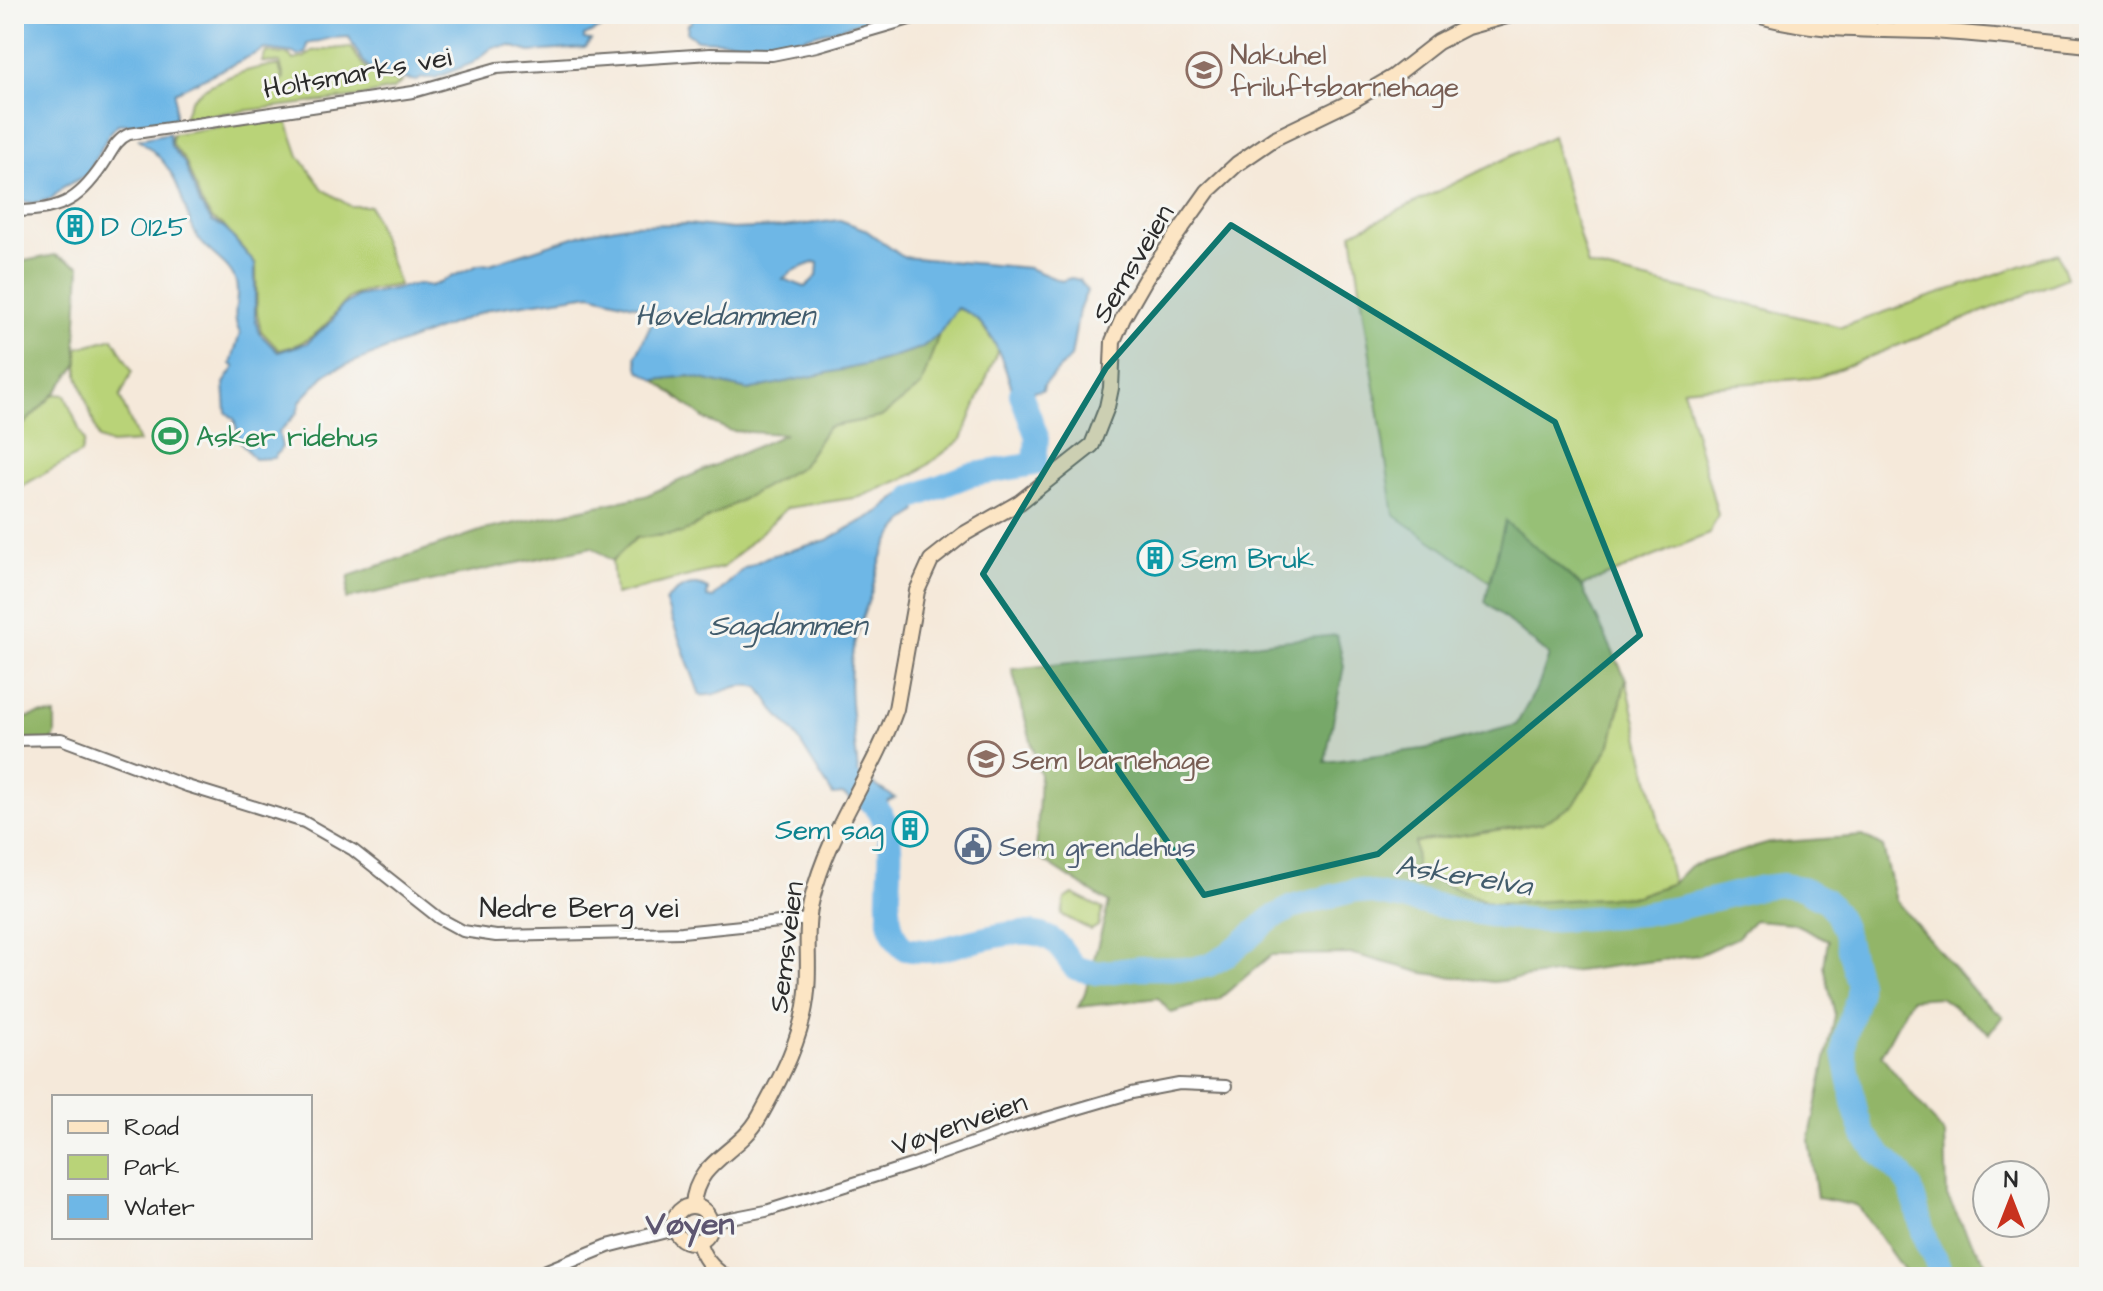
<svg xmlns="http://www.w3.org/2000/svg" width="2103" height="1291" font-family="'Architects Daughter',sans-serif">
	<rect width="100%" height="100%" fill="#f6f6f2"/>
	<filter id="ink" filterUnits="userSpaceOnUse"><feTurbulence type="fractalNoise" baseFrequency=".0125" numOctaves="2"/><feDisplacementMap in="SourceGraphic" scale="16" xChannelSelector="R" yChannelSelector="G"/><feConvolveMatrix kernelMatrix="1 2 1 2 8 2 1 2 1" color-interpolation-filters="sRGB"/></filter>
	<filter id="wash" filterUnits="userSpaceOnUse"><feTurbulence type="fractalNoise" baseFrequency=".006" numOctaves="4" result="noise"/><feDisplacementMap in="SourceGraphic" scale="32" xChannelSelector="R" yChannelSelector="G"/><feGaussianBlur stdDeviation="1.8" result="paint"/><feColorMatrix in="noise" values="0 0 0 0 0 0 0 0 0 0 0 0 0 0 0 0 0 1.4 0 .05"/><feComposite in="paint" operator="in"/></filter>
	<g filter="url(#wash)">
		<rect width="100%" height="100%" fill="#f5e9da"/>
		<g fill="#b9d378" stroke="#727f52" stroke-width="2">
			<path d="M 351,47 C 365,72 374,77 402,82 L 393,89 L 358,97 L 184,118 C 186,113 188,104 191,100 C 208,81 255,65 279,66 L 283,80 L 284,78 L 280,63 L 262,62 L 266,52 L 289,55 L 294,60 L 305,57 L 312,51 Z"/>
			<path d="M 282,117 L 286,118 L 299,156 L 323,189 L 350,206 L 370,206 L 399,285 C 383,288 363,289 349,298 C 339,305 336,314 328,322 C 315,337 298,346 279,350 L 261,331 L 257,313 L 256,264 L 222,224 L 212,219 L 201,202 L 186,162 L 172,144 L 172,134 Z"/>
			<path d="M 1552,136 L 1588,266 L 1841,327 L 2058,253 L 2067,278 L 1819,377 L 1683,389 L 1718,515 L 1709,534 L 1582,586 L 1505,522 L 1491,582 L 1394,515 L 1352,233 Z"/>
			<path d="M 956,308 L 975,315 L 998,349 L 962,439 L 915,474 L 860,497 L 787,508 L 724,567 L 615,595 L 612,561 L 636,538 L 682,533 L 802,466 L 828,427 L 881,417 L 921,385 L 939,334 Z"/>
			<path d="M 113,338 L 132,371 L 120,397 L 139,442 L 111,444 L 99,439 L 78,376 L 78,348 Z"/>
			<path d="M 54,394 L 65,395 L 84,441 L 81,453 L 20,487 L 14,479 L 14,434 Z"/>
			<path d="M 1626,679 L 1673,883 L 1636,896 L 1542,907 L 1485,904 L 1415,871 L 1415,842 L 1542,823 L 1611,744 Z"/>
			<path d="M 1073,894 L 1103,909 L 1098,926 L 1091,930 L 1062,915 L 1065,899 Z"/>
		</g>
		<g fill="#92b568" stroke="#5e704a" stroke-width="2">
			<path d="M 55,255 L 80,266 L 76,341 L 78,364 L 54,394 L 14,434 L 14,263 Z"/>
			<path d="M 939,334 L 921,386 L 881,417 L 828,427 L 802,466 L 682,533 L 636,538 L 612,561 L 592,547 L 346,599 L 349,576 L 483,530 L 645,496 L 785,434 L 731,431 L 706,420 L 655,380 L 689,376 L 748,390 L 887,359 L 921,348 Z"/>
			<path d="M 1505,521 L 1582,587 L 1626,679 L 1611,744 L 1574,805 L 1542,823 L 1415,842 L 1416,871 L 1492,904 L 1636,896 L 1673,883 L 1690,866 L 1770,843 L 1863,836 L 1883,847 L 1896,901 L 1979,997 L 2003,1016 L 1990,1033 L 1940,997 L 1911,999 L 1881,1055 L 1945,1135 L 1947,1196 L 1970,1240 L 1997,1277 L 1908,1277 L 1858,1206 L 1817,1198 L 1809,1141 L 1835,1015 L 1824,966 L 1828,940 L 1793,923 L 1754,920 L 1737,938 L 1699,955 L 1493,982 L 1424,973 L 1353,954 L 1271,955 L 1219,999 L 1171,1013 L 1158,998 L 1078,1007 L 1084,996 L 1109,903 L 1036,856 L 1040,775 L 1012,669 L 1337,635 L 1344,666 L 1325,762 L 1430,748 L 1516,725 L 1539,684 L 1549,655 L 1485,602 Z"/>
			<path d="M 40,714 L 55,715 L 55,735 L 51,744 L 14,745 L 14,721 Z"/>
		</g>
		<g fill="#6eb7e6" stroke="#4c7188" stroke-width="2" fill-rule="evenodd">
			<path d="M 14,14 L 632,14 C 615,18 601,29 584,36 L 584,39 L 591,40 L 585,48 L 530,52 L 511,46 L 493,47 L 473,63 L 435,78 L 422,78 L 417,81 C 374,74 369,76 349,37 L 331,38 L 307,44 L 306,53 L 298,56 L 293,53 L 265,49 L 175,92 L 175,122 L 154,127 L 152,122 L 148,123 L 149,127 L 129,131 L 128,124 L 118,124 L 109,134 L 87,175 L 63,187 L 51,199 L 34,203 L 14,201 Z"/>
			<path d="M 660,14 L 892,14 L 780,44 L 697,40 L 687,33 L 688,24 L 692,22 L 690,17 Z"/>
			<path d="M 169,133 L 171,146 L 185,164 L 200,204 L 212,222 L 224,227 L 255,264 L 255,316 L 259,333 L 278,352 L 307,343 L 332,321 L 340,308 L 357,296 L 418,284 L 431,286 L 478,265 L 490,264 L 589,232 L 627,225 L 687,224 L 732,229 L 783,227 L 840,220 L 864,229 L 903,257 L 1029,268 L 1061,281 L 1071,278 L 1080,280 L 1087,291 L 1079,310 L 1071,357 L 1044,385 L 1043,390 L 1014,395 C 1004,363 991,318 957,308 L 939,334 L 921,348 L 865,365 L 748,390 L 689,376 L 655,380 L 639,370 L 636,356 L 657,311 L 591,294 L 490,309 L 328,372 L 301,400 L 297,413 L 279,432 L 282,447 L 274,458 L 254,459 L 240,441 L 234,419 L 226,412 L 224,383 L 235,367 L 231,364 L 240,333 C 229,312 242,299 235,279 C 228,262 208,253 198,238 C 186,219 183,194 172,175 C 164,160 151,149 139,139 ZM 815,262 L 818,263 L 817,276 L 805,287 L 783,279 L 792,271 Z"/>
			<path d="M 900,495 L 913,497 L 917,511 C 885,535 881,557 871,594 C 866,609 859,624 855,640 C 844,684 855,730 858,774 L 895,798 L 864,810 L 843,794 L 833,795 L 793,731 L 776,713 L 759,687 C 732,680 723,698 700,695 L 665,601 C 678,589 691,579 708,589 L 707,597 L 713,598 L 743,569 L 767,557 L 827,540 L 879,512 Z"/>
		</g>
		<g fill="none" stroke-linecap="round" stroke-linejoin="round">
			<g stroke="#6eb7e6" stroke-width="24">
				<path d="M 913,497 L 969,475 L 1035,464 L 1037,437 L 1021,394"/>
				<path d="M 852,784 C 865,796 878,805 885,822 C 901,860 873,923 905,949 C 916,951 926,952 936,950 C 967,945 1024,921 1052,940 C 1062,946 1067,959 1075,968 L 1097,973 L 1140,968 L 1192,969 L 1209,965 L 1227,955 L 1272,918 L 1295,906 L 1356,890 L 1500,917 L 1546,921 L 1643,914 L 1682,907 L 1763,887 L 1783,885 L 1802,888 L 1825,900 L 1836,912 L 1844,930 L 1858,983 L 1858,996 L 1845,1037 L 1844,1052 L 1857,1116 L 1864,1135 L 1875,1149 L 1902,1175 L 1911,1189 L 1926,1242 L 1944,1277"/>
			</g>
		</g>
	</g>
	<g filter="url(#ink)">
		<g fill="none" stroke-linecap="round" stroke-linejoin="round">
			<defs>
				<g id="minor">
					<path d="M 14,211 C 63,211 82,199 108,157 C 114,147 118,139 129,134 L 413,92 L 497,68 L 710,54 L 772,55 L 817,46 L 927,14"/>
					<path d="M 14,740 L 61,739 L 187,786 L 304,822 L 353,850 L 439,918 L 463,931 L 496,936 L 682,932 L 809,919"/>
					<path d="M 710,1222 L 766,1211 L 911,1165 L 1019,1126 L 1132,1093 L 1179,1084 L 1226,1086"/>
				</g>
				<path id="tertiary" d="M 532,1277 L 608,1246 L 674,1229"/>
				<g id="secondary">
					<path d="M 1754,14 C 1810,32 1871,29 1930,31 C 1983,34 2036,40 2089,45"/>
					<path d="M 693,1205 C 696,1160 740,1153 760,1116 C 782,1076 803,1037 807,991 C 810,961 804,929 812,899 C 828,831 873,775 896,709 L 917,591 L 931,560 L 964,534 L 1020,502 L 1092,445 L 1107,407 L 1111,388 L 1113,341 L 1123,318 L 1146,278 L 1208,191 L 1237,164 L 1275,138 L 1350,102 L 1393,77 L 1438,42 L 1467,27 L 1514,14"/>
					<circle cx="692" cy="1224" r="18"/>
					<path d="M 698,1241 C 703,1258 711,1267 725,1277"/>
				</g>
			</defs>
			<use href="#minor" stroke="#726e68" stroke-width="14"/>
			<use href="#tertiary" stroke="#726e68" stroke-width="16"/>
			<use href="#secondary" stroke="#726e68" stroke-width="18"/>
			<use href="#minor" stroke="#fff" stroke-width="10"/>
			<use href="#tertiary" stroke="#fff" stroke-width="12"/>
			<use href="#secondary" stroke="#fce5c4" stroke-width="14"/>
		</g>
	</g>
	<path fill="#0f766e" fill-opacity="0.2" stroke="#0f766e" stroke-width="6" stroke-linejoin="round" d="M 1231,225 L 1555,422 L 1640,635 L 1378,854 L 1204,895 L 983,574 L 1106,368 Z"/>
	<defs>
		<symbol id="school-ring" viewBox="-11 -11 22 22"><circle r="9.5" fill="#f6f6f2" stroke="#8d6e63" stroke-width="1.5"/><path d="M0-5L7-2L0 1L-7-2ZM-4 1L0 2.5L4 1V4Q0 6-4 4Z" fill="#8d6e63"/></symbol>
		<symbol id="building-ring" viewBox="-11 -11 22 22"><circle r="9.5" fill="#f6f6f2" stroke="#0f9aa8" stroke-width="1.5"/><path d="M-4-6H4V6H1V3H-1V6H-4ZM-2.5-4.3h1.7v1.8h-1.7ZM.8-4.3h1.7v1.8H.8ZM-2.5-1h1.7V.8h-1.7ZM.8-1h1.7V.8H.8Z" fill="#0f9aa8"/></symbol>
		<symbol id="stadium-ring" viewBox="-11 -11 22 22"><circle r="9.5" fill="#f6f6f2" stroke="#2e9e5b" stroke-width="1.5"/><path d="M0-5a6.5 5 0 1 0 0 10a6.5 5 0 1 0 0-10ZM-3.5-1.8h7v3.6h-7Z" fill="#2e9e5b"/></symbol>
		<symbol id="civic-ring" viewBox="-11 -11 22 22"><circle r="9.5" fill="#f6f6f2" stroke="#5c6f8a" stroke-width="1.5"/><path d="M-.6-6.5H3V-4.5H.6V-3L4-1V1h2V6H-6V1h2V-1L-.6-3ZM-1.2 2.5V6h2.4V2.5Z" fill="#5c6f8a"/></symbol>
	</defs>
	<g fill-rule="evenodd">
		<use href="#school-ring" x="1184" y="50" width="40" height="40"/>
		<use href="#building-ring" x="55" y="206" width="40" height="40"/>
		<use href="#stadium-ring" x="150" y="416" width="40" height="40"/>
		<use href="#building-ring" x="1135" y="538" width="40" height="40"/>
		<use href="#school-ring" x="966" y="739" width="40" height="40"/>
		<use href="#building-ring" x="890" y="809" width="40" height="40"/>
		<use href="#civic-ring" x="953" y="826" width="40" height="40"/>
	</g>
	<g text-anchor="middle" stroke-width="6" stroke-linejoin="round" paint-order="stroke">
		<g font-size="28" fill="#785e54" stroke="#f6f6f2" text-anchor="start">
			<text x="1230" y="64">Nakuhel<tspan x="1230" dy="32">friluftsbarnehage</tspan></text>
			<text x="1012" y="769">Sem barnehage</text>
		</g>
		<g font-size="28" fill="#2b2b2b" stroke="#f6f6f2">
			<text transform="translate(357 72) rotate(-10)" y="10">Holtsmarks vei</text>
			<text transform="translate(1132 263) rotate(-59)" y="10">Semsveien</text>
			<text x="579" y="917">Nedre Berg vei</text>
			<text transform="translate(785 947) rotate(-83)" y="10">Semsveien</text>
			<text transform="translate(959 1123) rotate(-19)" y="10">Vøyenveien</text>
		</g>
		<g font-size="28" fill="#0d838f" stroke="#f6f6f2" text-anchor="start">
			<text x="101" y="236">D 0125</text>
			<text x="1181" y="568">Sem Bruk</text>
			<text x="884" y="839" text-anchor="end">Sem sag</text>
		</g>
		<g font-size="28" fill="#27864d" stroke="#f6f6f2" text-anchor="start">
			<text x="196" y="446">Asker ridehus</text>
		</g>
		<g font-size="28" fill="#4e5e75" stroke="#f6f6f2" text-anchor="start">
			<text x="999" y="856">Sem grendehus</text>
		</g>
		<g font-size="30" font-style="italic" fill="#425c6c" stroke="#f6f6f2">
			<text x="725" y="325">Høveldammen</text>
			<text x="788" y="635">Sagdammen</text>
			<text transform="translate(1464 875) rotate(9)" y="10">Askerelva</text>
		</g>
		<g font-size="32" font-weight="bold" fill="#5d5670" stroke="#f6f6f2">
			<text x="690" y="1234">Vøyen</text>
		</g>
	</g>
	<rect width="2103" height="1291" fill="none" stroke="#f6f6f2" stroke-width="48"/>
	<rect x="52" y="1095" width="260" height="144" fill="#f6f6f2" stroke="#a5a5a2" stroke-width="2"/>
	<rect x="68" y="1121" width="40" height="12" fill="#fce5c4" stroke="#a5a5a2" stroke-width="2"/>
	<text x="124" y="1135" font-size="24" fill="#2b2b2b">Road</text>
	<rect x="68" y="1155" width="40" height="24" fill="#b9d378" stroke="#a5a5a2" stroke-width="2"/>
	<text x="124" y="1175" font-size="24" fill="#2b2b2b">Park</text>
	<rect x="68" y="1195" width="40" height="24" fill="#6eb7e6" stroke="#a5a5a2" stroke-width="2"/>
	<text x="124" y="1215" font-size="24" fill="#2b2b2b">Water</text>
	<g transform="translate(2011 1199)"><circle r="38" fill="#f6f6f2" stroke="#a5a5a2" stroke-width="2"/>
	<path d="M0-6L14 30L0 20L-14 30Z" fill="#c8321e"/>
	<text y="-12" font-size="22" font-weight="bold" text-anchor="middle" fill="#2b2b2b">N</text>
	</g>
</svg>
